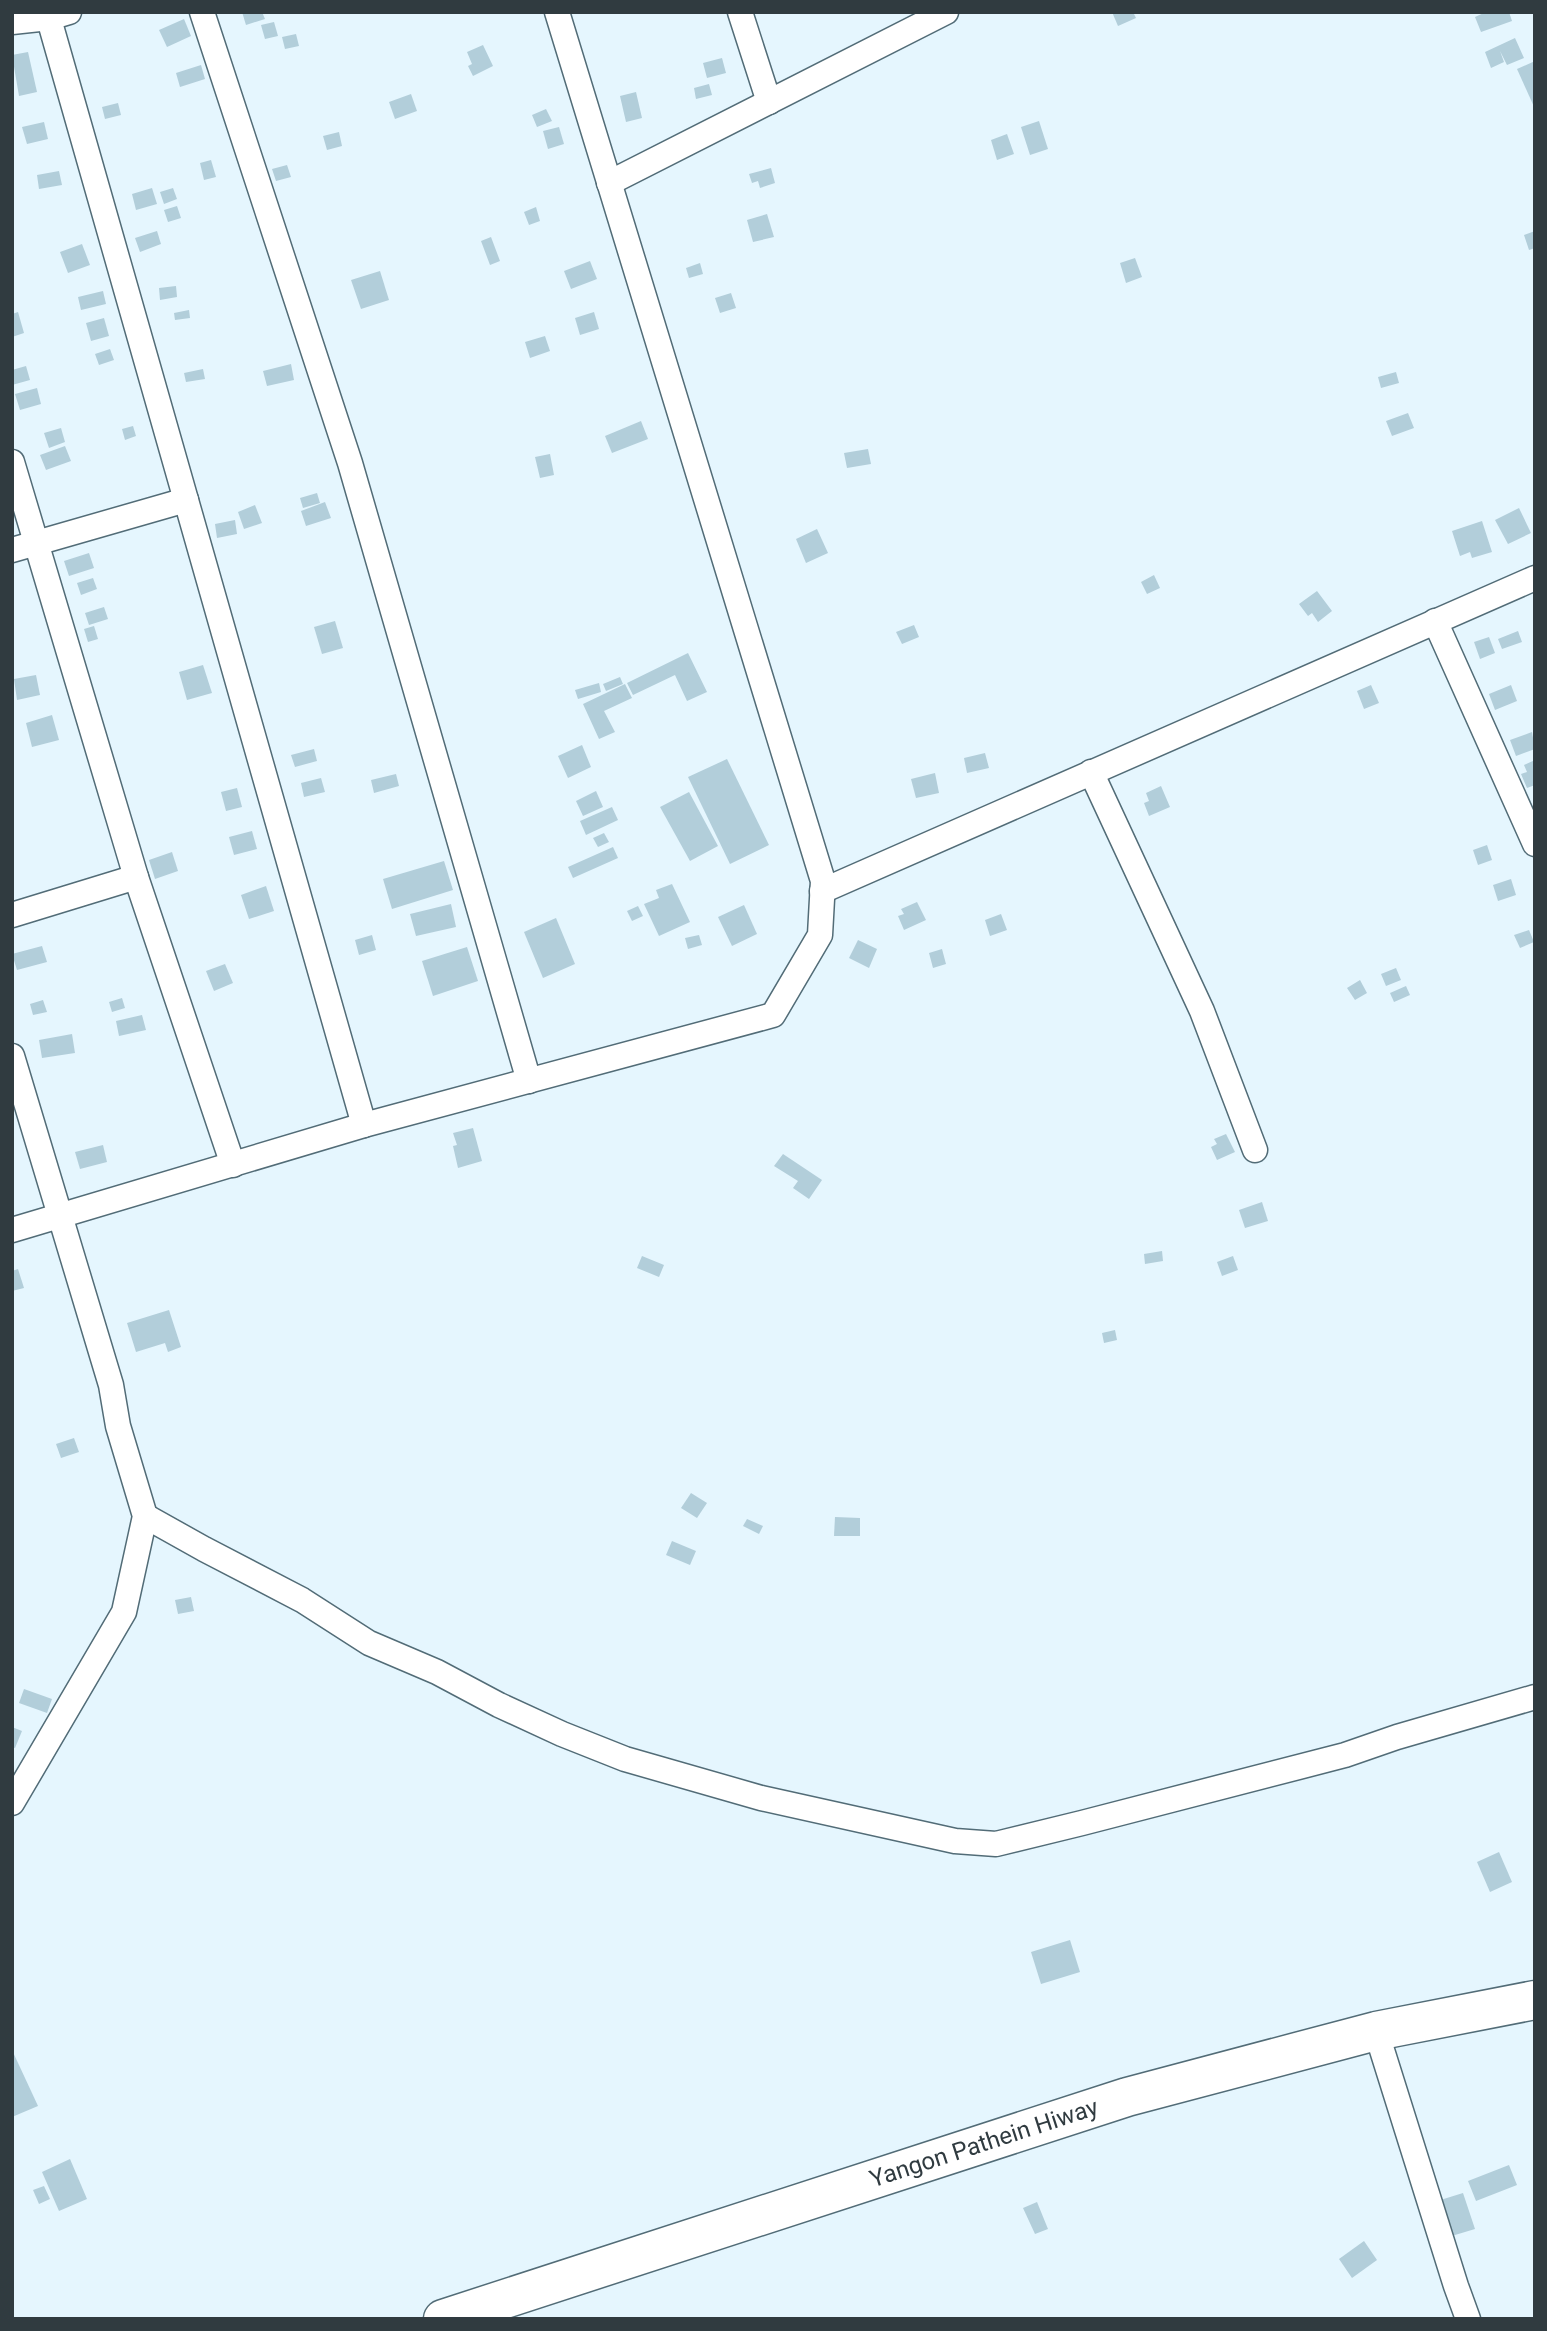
<svg xmlns="http://www.w3.org/2000/svg" width="1547" height="2331" font-family="Roboto,sans-serif">
	<rect width="100%" height="100%" fill="#e5f6fe"/>
	<g fill="#b2ceda">
		<path d="M 242,12 L 262,12 L 265,19 L 246,25 Z"/>
		<path d="M 1112,12 L 1133,12 L 1136,18 L 1118,26 Z"/>
		<path d="M 1486,12 L 1509,12 L 1512,21 L 1481,32 L 1475,17 Z"/>
		<path d="M 184,19 L 191,36 L 167,47 L 159,30 Z"/>
		<path d="M 274,22 L 278,36 L 265,39 L 261,25 Z"/>
		<path d="M 296,34 L 299,46 L 285,49 L 282,37 Z"/>
		<path d="M 1515,38 L 1524,58 L 1507,65 L 1500,51 L 1504,62 L 1491,68 L 1485,52 Z"/>
		<path d="M 483,45 L 493,66 L 473,76 L 468,66 L 472,64 L 467,52 Z"/>
		<path d="M 28,52 L 37,92 L 19,96 L 12,55 Z"/>
		<path d="M 722,58 L 726,73 L 707,78 L 703,63 Z"/>
		<path d="M 1535,61 L 1535,109 L 1517,69 Z"/>
		<path d="M 201,65 L 205,79 L 180,87 L 176,73 Z"/>
		<path d="M 709,84 L 712,95 L 696,99 L 694,88 Z"/>
		<path d="M 636,92 L 642,118 L 626,122 L 620,96 Z"/>
		<path d="M 411,94 L 417,111 L 395,119 L 389,102 Z"/>
		<path d="M 118,103 L 121,115 L 105,119 L 102,107 Z"/>
		<path d="M 546,109 L 552,121 L 537,127 L 532,115 Z"/>
		<path d="M 1039,121 L 1048,149 L 1030,155 L 1021,127 Z"/>
		<path d="M 44,122 L 48,139 L 27,144 L 22,127 Z"/>
		<path d="M 559,127 L 564,144 L 548,149 L 543,131 Z"/>
		<path d="M 339,132 L 342,146 L 327,150 L 323,136 Z"/>
		<path d="M 1007,134 L 1014,154 L 997,160 L 991,140 Z"/>
		<path d="M 211,160 L 216,177 L 204,180 L 200,163 Z"/>
		<path d="M 287,165 L 291,177 L 276,181 L 272,169 Z"/>
		<path d="M 771,168 L 775,183 L 760,188 L 758,181 L 752,183 L 749,174 Z"/>
		<path d="M 59,171 L 62,185 L 39,189 L 37,175 Z"/>
		<path d="M 152,188 L 157,204 L 136,210 L 132,194 Z"/>
		<path d="M 173,188 L 177,199 L 164,204 L 160,192 Z"/>
		<path d="M 177,206 L 181,218 L 168,222 L 164,210 Z"/>
		<path d="M 536,207 L 540,221 L 529,225 L 524,212 Z"/>
		<path d="M 767,214 L 774,237 L 753,242 L 747,220 Z"/>
		<path d="M 157,231 L 161,244 L 140,252 L 135,238 Z"/>
		<path d="M 1535,231 L 1535,248 L 1529,250 L 1524,235 Z"/>
		<path d="M 491,237 L 500,261 L 490,265 L 481,241 Z"/>
		<path d="M 82,244 L 90,265 L 68,273 L 60,252 Z"/>
		<path d="M 1135,258 L 1142,277 L 1126,283 L 1120,263 Z"/>
		<path d="M 590,261 L 597,279 L 571,289 L 564,271 Z"/>
		<path d="M 700,263 L 703,274 L 689,278 L 686,268 Z"/>
		<path d="M 380,271 L 389,300 L 361,309 L 351,280 Z"/>
		<path d="M 176,286 L 177,297 L 160,300 L 159,288 Z"/>
		<path d="M 103,291 L 106,304 L 81,310 L 78,297 Z"/>
		<path d="M 731,293 L 736,308 L 720,313 L 715,298 Z"/>
		<path d="M 189,310 L 190,318 L 175,320 L 174,313 Z"/>
		<path d="M 18,312 L 24,333 L 12,337 L 12,314 Z"/>
		<path d="M 594,312 L 599,329 L 580,335 L 575,318 Z"/>
		<path d="M 104,318 L 109,336 L 91,341 L 86,323 Z"/>
		<path d="M 545,336 L 550,351 L 530,358 L 525,342 Z"/>
		<path d="M 110,349 L 114,360 L 99,365 L 95,354 Z"/>
		<path d="M 291,364 L 294,380 L 267,386 L 263,371 Z"/>
		<path d="M 26,366 L 30,380 L 12,385 L 12,370 Z"/>
		<path d="M 203,369 L 205,379 L 186,382 L 184,373 Z"/>
		<path d="M 1396,372 L 1399,383 L 1381,388 L 1378,377 Z"/>
		<path d="M 37,388 L 41,404 L 20,410 L 15,394 Z"/>
		<path d="M 1408,413 L 1414,428 L 1392,436 L 1386,421 Z"/>
		<path d="M 641,421 L 648,439 L 612,453 L 605,436 Z"/>
		<path d="M 133,426 L 136,436 L 125,440 L 122,429 Z"/>
		<path d="M 61,428 L 65,442 L 49,448 L 44,433 Z"/>
		<path d="M 65,446 L 71,461 L 46,470 L 40,455 Z"/>
		<path d="M 868,449 L 871,464 L 847,468 L 844,453 Z"/>
		<path d="M 550,454 L 554,475 L 540,478 L 535,457 Z"/>
		<path d="M 317,493 L 320,503 L 303,508 L 300,498 Z"/>
		<path d="M 325,502 L 331,518 L 306,526 L 301,511 Z"/>
		<path d="M 255,505 L 262,523 L 244,529 L 238,512 Z"/>
		<path d="M 1519,508 L 1531,533 L 1508,544 L 1495,520 Z"/>
		<path d="M 235,520 L 237,534 L 217,538 L 215,524 Z"/>
		<path d="M 1482,521 L 1492,552 L 1472,558 L 1470,552 L 1460,556 L 1452,531 Z"/>
		<path d="M 817,529 L 828,553 L 806,563 L 796,539 Z"/>
		<path d="M 89,553 L 94,568 L 69,576 L 64,561 Z"/>
		<path d="M 1154,575 L 1160,588 L 1147,594 L 1141,582 Z"/>
		<path d="M 93,578 L 97,589 L 81,595 L 77,583 Z"/>
		<path d="M 1317,591 L 1332,611 L 1318,622 L 1312,613 L 1308,616 L 1299,604 Z"/>
		<path d="M 104,607 L 108,619 L 89,625 L 85,613 Z"/>
		<path d="M 335,621 L 343,648 L 322,654 L 314,627 Z"/>
		<path d="M 914,625 L 919,637 L 902,644 L 896,632 Z"/>
		<path d="M 94,626 L 98,639 L 88,642 L 84,629 Z"/>
		<path d="M 1518,631 L 1522,642 L 1502,649 L 1498,639 Z"/>
		<path d="M 1489,637 L 1495,653 L 1480,659 L 1474,642 Z"/>
		<path d="M 688,653 L 707,692 L 687,701 L 675,675 L 633,695 L 627,683 Z"/>
		<path d="M 203,665 L 212,693 L 187,700 L 179,672 Z"/>
		<path d="M 36,675 L 40,695 L 17,700 L 14,679 Z"/>
		<path d="M 620,677 L 623,684 L 606,691 L 603,684 Z"/>
		<path d="M 599,683 L 601,692 L 578,699 L 575,690 Z"/>
		<path d="M 625,684 L 632,698 L 604,711 L 615,732 L 599,739 L 583,704 Z"/>
		<path d="M 1371,685 L 1379,703 L 1364,709 L 1357,691 Z"/>
		<path d="M 1511,685 L 1517,701 L 1495,710 L 1489,694 Z"/>
		<path d="M 52,715 L 59,740 L 32,747 L 26,723 Z"/>
		<path d="M 1532,732 L 1535,749 L 1516,756 L 1510,740 Z"/>
		<path d="M 582,745 L 591,767 L 568,778 L 558,756 Z"/>
		<path d="M 314,749 L 317,761 L 295,767 L 291,755 Z"/>
		<path d="M 985,753 L 989,768 L 967,773 L 964,758 Z"/>
		<path d="M 727,759 L 769,845 L 730,864 L 688,777 Z"/>
		<path d="M 1535,760 L 1535,785 L 1527,788 L 1521,774 L 1527,772 L 1524,765 Z"/>
		<path d="M 935,773 L 939,793 L 916,798 L 911,779 Z"/>
		<path d="M 396,774 L 399,786 L 374,793 L 371,780 Z"/>
		<path d="M 321,778 L 325,792 L 304,797 L 301,783 Z"/>
		<path d="M 1161,786 L 1170,807 L 1149,816 L 1144,803 L 1149,801 L 1146,793 Z"/>
		<path d="M 237,788 L 242,807 L 226,811 L 221,792 Z"/>
		<path d="M 596,791 L 603,807 L 583,816 L 576,801 Z"/>
		<path d="M 689,792 L 718,846 L 690,861 L 660,807 Z"/>
		<path d="M 612,807 L 618,820 L 586,835 L 580,821 Z"/>
		<path d="M 252,831 L 257,849 L 234,855 L 229,837 Z"/>
		<path d="M 604,833 L 609,842 L 598,847 L 593,838 Z"/>
		<path d="M 1487,845 L 1492,860 L 1478,865 L 1473,850 Z"/>
		<path d="M 613,847 L 618,858 L 573,878 L 568,867 Z"/>
		<path d="M 172,852 L 178,871 L 155,879 L 149,860 Z"/>
		<path d="M 444,861 L 453,890 L 392,909 L 383,879 Z"/>
		<path d="M 1511,879 L 1516,895 L 1498,901 L 1493,885 Z"/>
		<path d="M 672,884 L 690,922 L 659,936 L 644,904 L 659,898 L 656,890 Z"/>
		<path d="M 266,886 L 274,911 L 249,919 L 241,895 Z"/>
		<path d="M 917,902 L 926,920 L 904,930 L 898,916 L 904,914 L 901,909 Z"/>
		<path d="M 451,904 L 456,927 L 416,936 L 410,914 Z"/>
		<path d="M 744,905 L 757,934 L 732,946 L 718,917 Z"/>
		<path d="M 638,906 L 643,916 L 632,921 L 627,911 Z"/>
		<path d="M 1001,914 L 1007,930 L 990,936 L 985,920 Z"/>
		<path d="M 556,918 L 575,964 L 543,978 L 524,932 Z"/>
		<path d="M 1529,930 L 1534,942 L 1520,948 L 1514,935 Z"/>
		<path d="M 372,935 L 376,950 L 359,955 L 355,940 Z"/>
		<path d="M 699,935 L 702,945 L 688,949 L 685,938 Z"/>
		<path d="M 858,940 L 877,949 L 869,968 L 849,958 Z"/>
		<path d="M 42,946 L 47,962 L 17,970 L 12,954 Z"/>
		<path d="M 467,947 L 478,981 L 433,996 L 422,961 Z"/>
		<path d="M 942,949 L 946,964 L 933,968 L 929,953 Z"/>
		<path d="M 225,964 L 233,983 L 214,991 L 206,971 Z"/>
		<path d="M 1396,968 L 1401,980 L 1386,986 L 1381,974 Z"/>
		<path d="M 1360,980 L 1367,993 L 1355,1000 L 1347,988 Z"/>
		<path d="M 1406,986 L 1410,995 L 1394,1002 L 1390,993 Z"/>
		<path d="M 122,998 L 125,1008 L 112,1012 L 109,1002 Z"/>
		<path d="M 43,1000 L 47,1012 L 33,1015 L 30,1004 Z"/>
		<path d="M 142,1015 L 146,1030 L 119,1036 L 116,1021 Z"/>
		<path d="M 72,1034 L 75,1053 L 42,1058 L 39,1040 Z"/>
		<path d="M 473,1128 L 482,1161 L 458,1168 L 453,1146 L 457,1145 L 453,1133 Z"/>
		<path d="M 1226,1134 L 1235,1152 L 1217,1160 L 1211,1147 L 1217,1144 L 1214,1139 Z"/>
		<path d="M 103,1145 L 107,1162 L 80,1169 L 75,1152 Z"/>
		<path d="M 783,1154 L 822,1180 L 809,1199 L 793,1188 L 798,1181 L 774,1166 Z"/>
		<path d="M 1262,1202 L 1268,1221 L 1245,1228 L 1239,1210 Z"/>
		<path d="M 1162,1251 L 1163,1261 L 1145,1264 L 1144,1254 Z"/>
		<path d="M 642,1256 L 664,1265 L 659,1277 L 637,1268 Z"/>
		<path d="M 1233,1256 L 1238,1270 L 1222,1276 L 1217,1262 Z"/>
		<path d="M 18,1269 L 24,1288 L 12,1291 L 12,1271 Z"/>
		<path d="M 169,1310 L 181,1347 L 168,1352 L 165,1343 L 136,1352 L 127,1323 Z"/>
		<path d="M 1115,1330 L 1117,1340 L 1104,1343 L 1102,1333 Z"/>
		<path d="M 74,1438 L 79,1452 L 61,1458 L 56,1444 Z"/>
		<path d="M 691,1493 L 707,1503 L 697,1518 L 681,1508 Z"/>
		<path d="M 835,1517 L 860,1518 L 860,1536 L 834,1536 Z"/>
		<path d="M 747,1519 L 763,1526 L 759,1534 L 743,1526 Z"/>
		<path d="M 672,1541 L 696,1551 L 690,1565 L 666,1555 Z"/>
		<path d="M 191,1597 L 194,1611 L 178,1614 L 175,1600 Z"/>
		<path d="M 24,1689 L 52,1699 L 47,1713 L 19,1703 Z"/>
		<path d="M 12,1727 L 22,1731 L 15,1748 L 12,1747 Z"/>
		<path d="M 1499,1852 L 1512,1882 L 1490,1892 L 1477,1862 Z"/>
		<path d="M 1070,1940 L 1080,1972 L 1041,1984 L 1031,1952 Z"/>
		<path d="M 12,2050 L 38,2106 L 12,2117 Z"/>
		<path d="M 70,2159 L 87,2199 L 59,2211 L 42,2172 Z"/>
		<path d="M 1509,2165 L 1517,2185 L 1476,2201 L 1468,2181 Z"/>
		<path d="M 44,2186 L 50,2199 L 39,2204 L 33,2190 Z"/>
		<path d="M 1463,2193 L 1475,2229 L 1445,2238 L 1434,2202 Z"/>
		<path d="M 1037,2202 L 1048,2229 L 1035,2234 L 1023,2208 Z"/>
		<path d="M 1364,2241 L 1377,2260 L 1352,2278 L 1339,2259 Z"/>
	</g>
	<g fill="none" stroke-linecap="round" stroke-linejoin="round">
		<defs>
			<g id="street">
				<path d="M 47,12 L 364,1125"/>
				<path d="M 202,12 L 350,463 L 529,1081"/>
				<path d="M 740,12 L 769,102"/>
				<path d="M 12,22 L 49,18 L 69,12"/>
				<path d="M 609,183 L 946,12"/>
				<path d="M 12,462 L 136,877 L 233,1165"/>
				<path d="M 12,550 L 186,500"/>
				<path d="M 1435,621 L 1535,844"/>
				<path d="M 1091,772 L 1202,1011 L 1255,1150"/>
				<path d="M 822,891 L 1535,578"/>
				<path d="M 12,915 L 136,877"/>
				<path d="M 12,1056 L 111,1385 L 118,1426 L 145,1516 L 124,1612 L 12,1803"/>
				<path d="M 12,1230 L 364,1125 L 773,1015 L 820,935 L 823,881 L 557,12"/>
				<path d="M 145,1516 L 204,1549 L 302,1600 L 369,1643 L 437,1672 L 499,1705 L 562,1734 L 625,1759 L 761,1798 L 955,1841 L 996,1844 L 1082,1823 L 1345,1755 L 1397,1737 L 1535,1697"/>
				<path d="M 1376,2031 L 1456,2286 L 1468,2319"/>
			</g>
			<path id="highway" d="M 443,2319 L 1127,2097 L 1376,2031 L 1535,2000"/>
		</defs>
		<use href="#street" stroke="#526c77" stroke-width="27"/>
		<use href="#highway" stroke="#526c77" stroke-width="41"/>
		<use href="#street" stroke="#fff" stroke-width="24"/>
		<use href="#highway" stroke="#fff" stroke-width="38"/>
	</g>
	<g text-anchor="middle" stroke-width="7" stroke-linejoin="round" paint-order="stroke">
		<g font-size="24" fill="#303b40" stroke="#fff">
			<text transform="translate(984 2143) rotate(-18)" y="8">Yangon Pathein Hiway</text>
		</g>
	</g>
	<rect width="1547" height="2331" fill="none" stroke="#303b40" stroke-width="28"/>
</svg>
